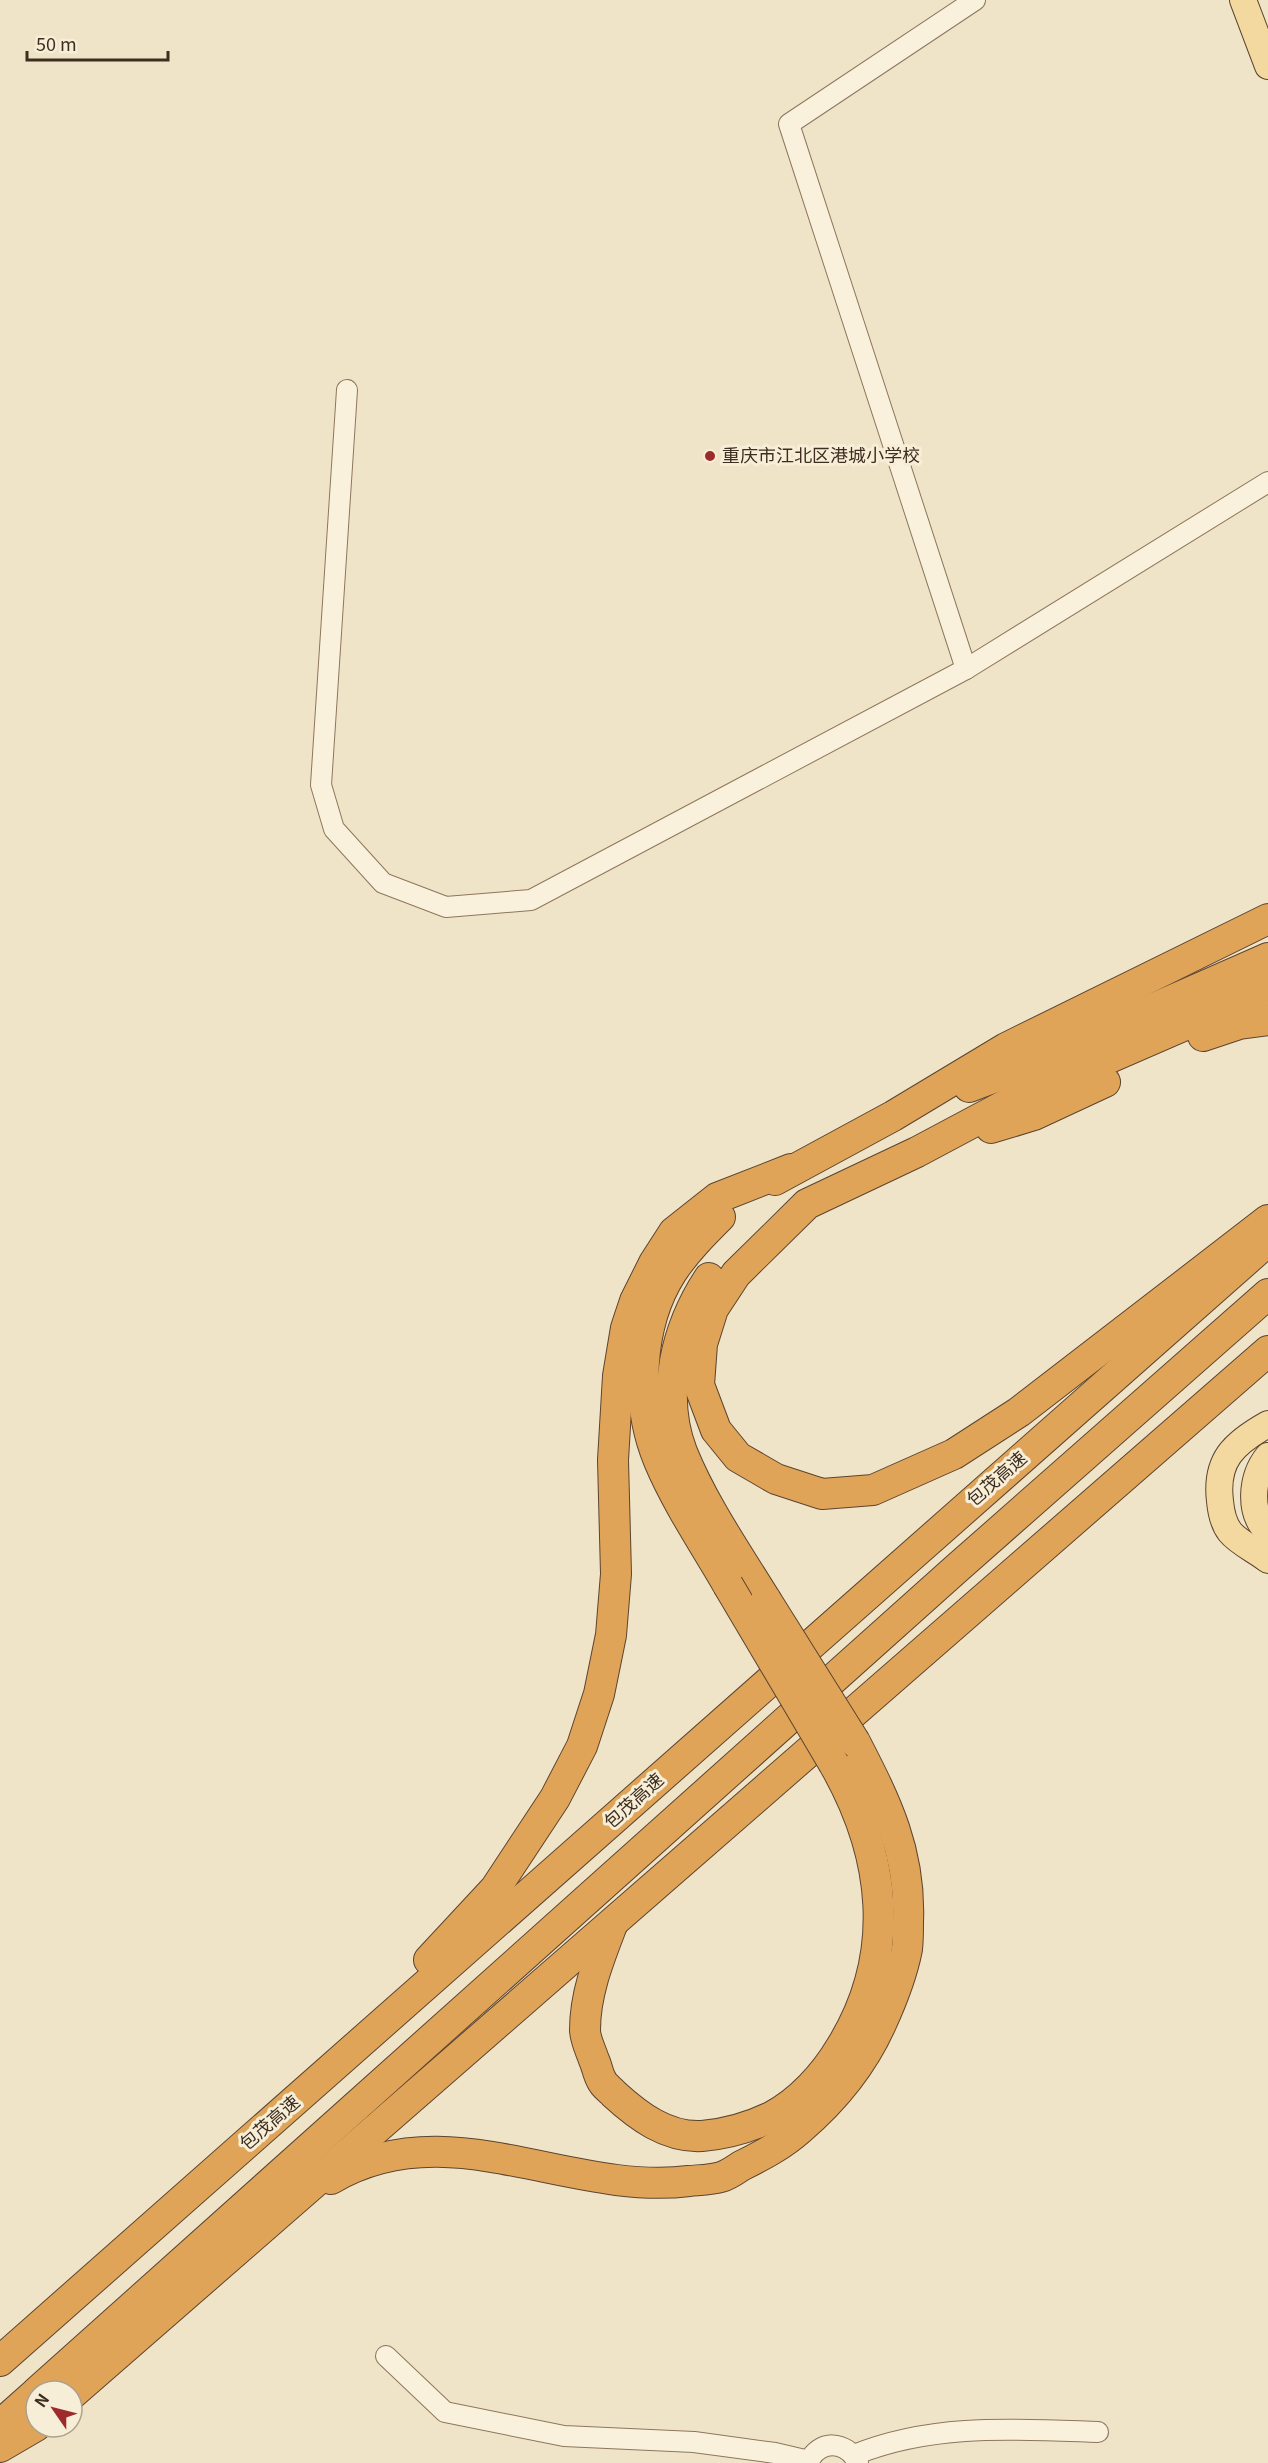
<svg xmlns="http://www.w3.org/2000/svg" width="1268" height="2463" font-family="Georgia,'Noto Sans SC',serif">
	<rect width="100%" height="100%" fill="#f0e4c8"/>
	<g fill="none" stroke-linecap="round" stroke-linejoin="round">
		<defs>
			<g id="minor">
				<path d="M 347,390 L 321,785 L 334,829 L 383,883 L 446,907 L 531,900 L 966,669 L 1268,482"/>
				<path d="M 966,669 L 789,124 L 975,0"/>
				<path d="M 386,2356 L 445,2412 L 564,2436 L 694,2442 L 775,2453 L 809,2461"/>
				<path d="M 854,2455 C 932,2423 1015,2429 1098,2432"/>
				<path d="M 808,2463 C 819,2439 846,2440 858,2463"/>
			</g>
			<g id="major">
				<path d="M 1243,0 L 1268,66"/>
				<path d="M 1268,1424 C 1234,1443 1215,1460 1220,1501 C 1221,1512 1223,1523 1230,1532 C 1239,1543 1257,1551 1268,1560"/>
				<path d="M 1268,1456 C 1251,1477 1248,1513 1268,1532"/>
			</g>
			<g id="highway">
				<path d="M 1268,989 L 1024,1095 L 917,1152 L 807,1204 L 736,1274 L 713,1309 L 702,1344 L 699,1385 L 716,1430 L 738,1457 L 776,1479 L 822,1494 L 873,1490 L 954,1454 L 1019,1412 L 1268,1220"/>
				<path d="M 1203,1036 L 1239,1024 L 1268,1020"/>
				<path d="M 969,1087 L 1011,1071 L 1268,958"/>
				<path d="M 991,1128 L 1034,1115 L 1105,1082"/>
				<path d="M 775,1180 L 893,1116 L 1006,1048 L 1268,919"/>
				<path d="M 720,1217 C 703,1234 686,1251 672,1272 C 638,1325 635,1404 659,1461 C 677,1504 705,1545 728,1585"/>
				<path d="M 709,1278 C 676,1328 660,1394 682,1452 C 703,1504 737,1553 766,1600"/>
				<path d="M 612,1925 C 599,1959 585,1993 585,2030 C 585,2039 591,2051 594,2060 C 597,2066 598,2075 602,2081 C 604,2086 611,2090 614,2094 C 638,2116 667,2138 702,2136 C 726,2134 750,2127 771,2117 C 800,2102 825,2074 841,2047 C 898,1955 886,1855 834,1764"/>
				<path d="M 429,1960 L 495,1889 L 555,1798 L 582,1746 L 599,1694 L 611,1635 L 616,1574 L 613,1460 L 618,1376 L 626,1328 L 635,1301 L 654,1263 L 674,1232 L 717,1198 L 791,1169"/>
				<path d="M 331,2179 C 448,2110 567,2196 689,2181 C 699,2180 711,2180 721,2177 C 728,2175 735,2170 741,2166 C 763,2155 782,2145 800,2129 C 835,2099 862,2066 881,2024 C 892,2000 902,1975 907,1949 C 908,1941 908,1931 908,1922 C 911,1852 886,1802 855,1742"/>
				<path d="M 0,2361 L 1268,1241"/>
				<path d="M 38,2391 L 956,1569 L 1268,1294"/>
				<path d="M 72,2394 C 469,2044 871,1701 1268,1351"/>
				<path d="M 0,2425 L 36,2393"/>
				<path d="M 0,2447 L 36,2426"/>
			</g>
		</defs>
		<use href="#minor" stroke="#8d765c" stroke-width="22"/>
		<use href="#major" stroke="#5b4430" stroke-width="28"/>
		<use href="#highway" stroke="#5b4430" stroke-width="32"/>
		<use href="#minor" stroke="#faf1dc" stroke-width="20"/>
		<use href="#major" stroke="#f3d9a0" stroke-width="26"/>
		<use href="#highway" stroke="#e0a458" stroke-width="30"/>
		<defs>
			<g id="highway-bridge">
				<path d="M 728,1585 L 834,1764"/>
				<path d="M 766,1600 L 855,1742"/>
			</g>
		</defs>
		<use href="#highway-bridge" stroke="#5b4430" stroke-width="32" stroke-linecap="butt"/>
		<use href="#highway-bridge" stroke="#e0a458" stroke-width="30"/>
	</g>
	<circle fill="#9e2a2b" stroke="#f7eed8" stroke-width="2" cx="710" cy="456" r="6"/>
	<g text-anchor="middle" stroke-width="6" stroke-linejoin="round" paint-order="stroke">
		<g font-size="18" fill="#3d2e20" stroke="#f7eed8" text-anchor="start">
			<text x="722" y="462">重庆市江北区港城小学校</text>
		</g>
		<g font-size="18" fill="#3d2e20" stroke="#f7eed8">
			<text transform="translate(997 1479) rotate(-41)" y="6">包茂高速</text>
			<text transform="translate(634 1801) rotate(-42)" y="6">包茂高速</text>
			<text transform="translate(270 2123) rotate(-41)" y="6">包茂高速</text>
		</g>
	</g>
	<g transform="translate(54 2409) rotate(305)"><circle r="28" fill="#f7eed8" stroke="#ada18e" stroke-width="1.5"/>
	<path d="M0-4.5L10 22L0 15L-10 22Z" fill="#9e2a2b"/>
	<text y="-9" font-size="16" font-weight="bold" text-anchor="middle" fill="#3d2e20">N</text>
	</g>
	<path d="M27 51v9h141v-9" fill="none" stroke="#3d2e20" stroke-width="3"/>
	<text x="36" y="51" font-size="18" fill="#3d2e20" stroke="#f7eed8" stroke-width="4.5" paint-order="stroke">50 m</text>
</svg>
